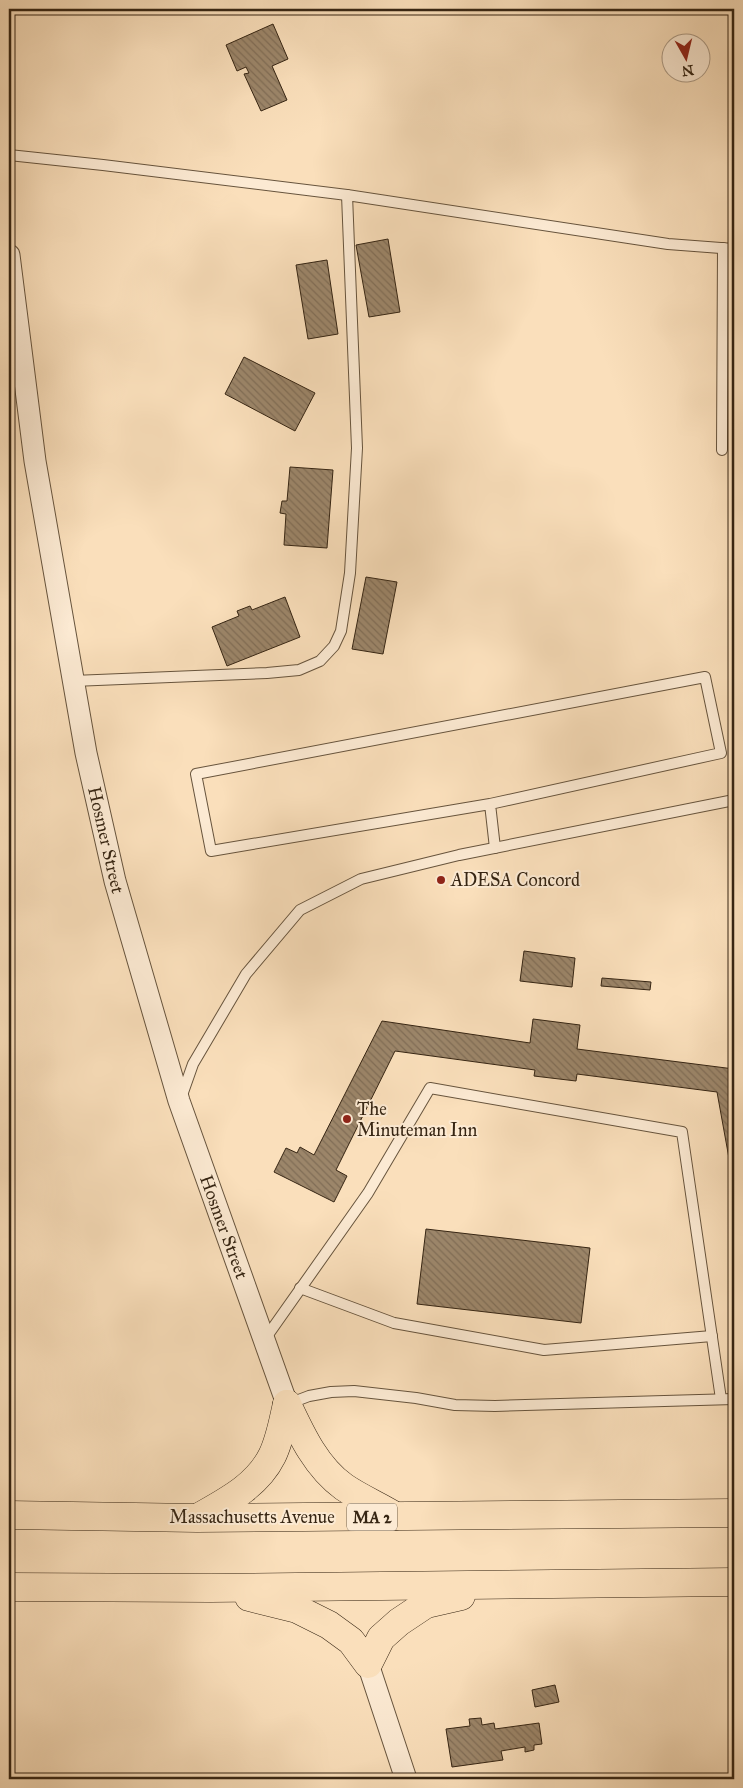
<svg xmlns="http://www.w3.org/2000/svg" width="743" height="1788" font-family="'IM FELL Great Primer',serif">
	<defs>
		<pattern id="building-back-hatch" width="6" height="6" patternUnits="userSpaceOnUse" patternTransform="scale(1.25)"><rect width="6" height="6" fill="#9c866a"/><path d="M-1 5l2 2M0 0l6 6M5-1l2 2" fill="none" stroke="#806d56"/></pattern>
	</defs>
	<rect width="100%" height="100%" fill="#fadfbb"/>
	<filter id="stains"><feTurbulence type="fractalNoise" baseFrequency=".004" numOctaves="4"/><feColorMatrix values="0 0 0 0 .2 0 0 0 0 .09 0 0 0 0 .02 0 0 0 .5 -.17"/></filter>
	<radialGradient id="worn" r=".72"><stop offset=".6" stop-color="#630" stop-opacity="0"/><stop offset="1" stop-color="#630" stop-opacity=".3"/></radialGradient>
	<g fill="url(#building-back-hatch)" stroke="#362513">
		<path d="M 273,24 L 288,59 L 272,66 L 287,100 L 261,111 L 244,74 L 249,73 L 246,67 L 237,71 L 226,45 Z"/>
		<path d="M 388,239 L 400,312 L 369,317 L 356,245 Z"/>
		<path d="M 327,260 L 338,334 L 308,339 L 296,265 Z"/>
		<path d="M 244,357 L 315,393 L 295,431 L 225,394 Z"/>
		<path d="M 290,467 L 333,470 L 327,548 L 284,545 L 286,514 L 280,513 L 282,501 L 287,501 Z"/>
		<path d="M 366,577 L 397,582 L 383,654 L 352,649 Z"/>
		<path d="M 285,597 L 300,637 L 227,666 L 212,627 L 239,616 L 237,611 L 250,606 L 252,610 Z"/>
		<path d="M 524,951 L 575,958 L 572,987 L 520,981 Z"/>
		<path d="M 602,978 L 651,982 L 650,990 L 601,986 Z"/>
		<path d="M 533,1019 L 580,1025 L 577,1049 L 734,1069 L 734,1186 L 717,1092 L 577,1074 L 576,1081 L 534,1076 L 535,1070 L 395,1051 L 336,1170 L 347,1176 L 334,1202 L 274,1172 L 286,1148 L 297,1153 L 300,1147 L 314,1155 L 382,1021 L 530,1043 Z"/>
		<path d="M 426,1229 L 590,1248 L 581,1323 L 417,1304 Z"/>
		<path d="M 555,1685 L 559,1702 L 535,1707 L 532,1690 Z"/>
		<path d="M 481,1718 L 482,1725 L 494,1723 L 495,1729 L 539,1723 L 542,1744 L 534,1745 L 534,1750 L 525,1752 L 525,1747 L 501,1751 L 503,1760 L 452,1767 L 446,1729 L 470,1726 L 469,1719 Z"/>
	</g>
	<g fill="none" stroke-linecap="round" stroke-linejoin="round">
		<defs>
			<g id="service">
				<path d="M 9,155 L 103,165 L 347,195"/>
				<path d="M 722,450 L 723,248"/>
				<path d="M 73,681 L 267,673 L 299,670 L 320,661 L 334,646 L 341,631 L 350,573 L 357,448 L 347,195 L 668,244 L 734,249"/>
				<path d="M 490,804 L 211,851 L 196,774 L 705,677 L 721,753 L 490,804 L 495,848"/>
				<path d="M 181,1098 L 193,1064 L 246,974 L 300,910 L 361,879 L 459,855 L 734,800"/>
				<path d="M 300,1288 L 394,1323 L 544,1350 L 712,1336"/>
				<path d="M 265,1339 L 368,1193 L 430,1088 L 682,1132 L 721,1399"/>
				<path d="M 288,1404 L 309,1396 L 331,1392 L 354,1391 L 416,1398 L 455,1405 L 495,1406 L 734,1399"/>
			</g>
			<g id="minor">
				<path d="M 9,255 L 35,461 L 86,753 L 115,881 L 179,1101 L 287,1404"/>
				<path d="M 368,1664 L 406,1779"/>
			</g>
			<g id="trunk">
				<path d="M 287,1404 C 301,1434 316,1467 344,1487 C 360,1498 379,1506 395,1516"/>
				<path d="M 9,1515 L 197,1518 L 734,1513"/>
				<path d="M 199,1517 C 227,1501 257,1486 272,1456 C 280,1440 283,1421 287,1404"/>
				<path d="M 9,1587 L 211,1588 L 734,1582"/>
				<path d="M 249,1597 L 297,1609 L 329,1625 L 351,1641 L 368,1664 L 381,1638 L 399,1622 L 426,1604 L 461,1596"/>
			</g>
		</defs>
		<use href="#service" stroke="#67543d" stroke-width="12"/>
		<use href="#minor" stroke="#67543d" stroke-width="23"/>
		<use href="#trunk" stroke="#362513" stroke-width="29"/>
		<use href="#service" stroke="#fcead3" stroke-width="10"/>
		<use href="#minor" stroke="#fcead3" stroke-width="21"/>
		<use href="#trunk" stroke="#fadfbb" stroke-width="28"/>
	</g>
	<g fill="#8f2418" stroke="#fcead3" stroke-width="2">
		<circle cx="441" cy="880" r="5"/>
		<circle cx="347" cy="1119" r="5"/>
	</g>
	<g text-anchor="middle" stroke-width="4" stroke-linejoin="round" paint-order="stroke">
		<rect fill="#fcead3" stroke="#71604d" stroke-width="1" x="347" y="1503.5" width="50" height="27" rx="4"/>
		<g font-size="16" font-weight="bold" fill="#362513">
			<text x="372" y="1523">MA 2</text>
		</g>
		<g font-size="18" fill="#362513" stroke="#fcead3">
			<text transform="translate(106 840) rotate(77)" y="6">Hosmer Street</text>
			<text transform="translate(224 1227) rotate(70)" y="6">Hosmer Street</text>
			<text x="252" y="1523">Massachusetts Avenue</text>
		</g>
		<g font-size="18" fill="#362513" stroke="#fcead3" text-anchor="start">
			<text x="451" y="886">ADESA Concord</text>
			<text x="357" y="1115">The<tspan x="357" dy="21">Minuteman Inn</tspan></text>
		</g>
	</g>
	<rect width="743" height="1788" fill="none" stroke="#fadfbb" stroke-width="30"/>
	<rect x="10" y="10" width="723" height="1768" fill="none" stroke="#362513" stroke-width="2.5"/>
	<rect x="15" y="15" width="713" height="1758" fill="none" stroke="#362513"/>
	<g transform="translate(686 58) rotate(172)"><circle r="24" fill="#fcead3" stroke="#ad9b86"/>
	<path d="M0-4L9 19L0 12L-9 19Z" fill="#8f2418"/>
	<text y="-8" font-size="14" font-weight="bold" text-anchor="middle" fill="#362513">N</text>
	</g>
	<rect width="100%" height="100%" filter="url(#stains)"/>
	<rect width="100%" height="100%" fill="url(#worn)"/>
</svg>
